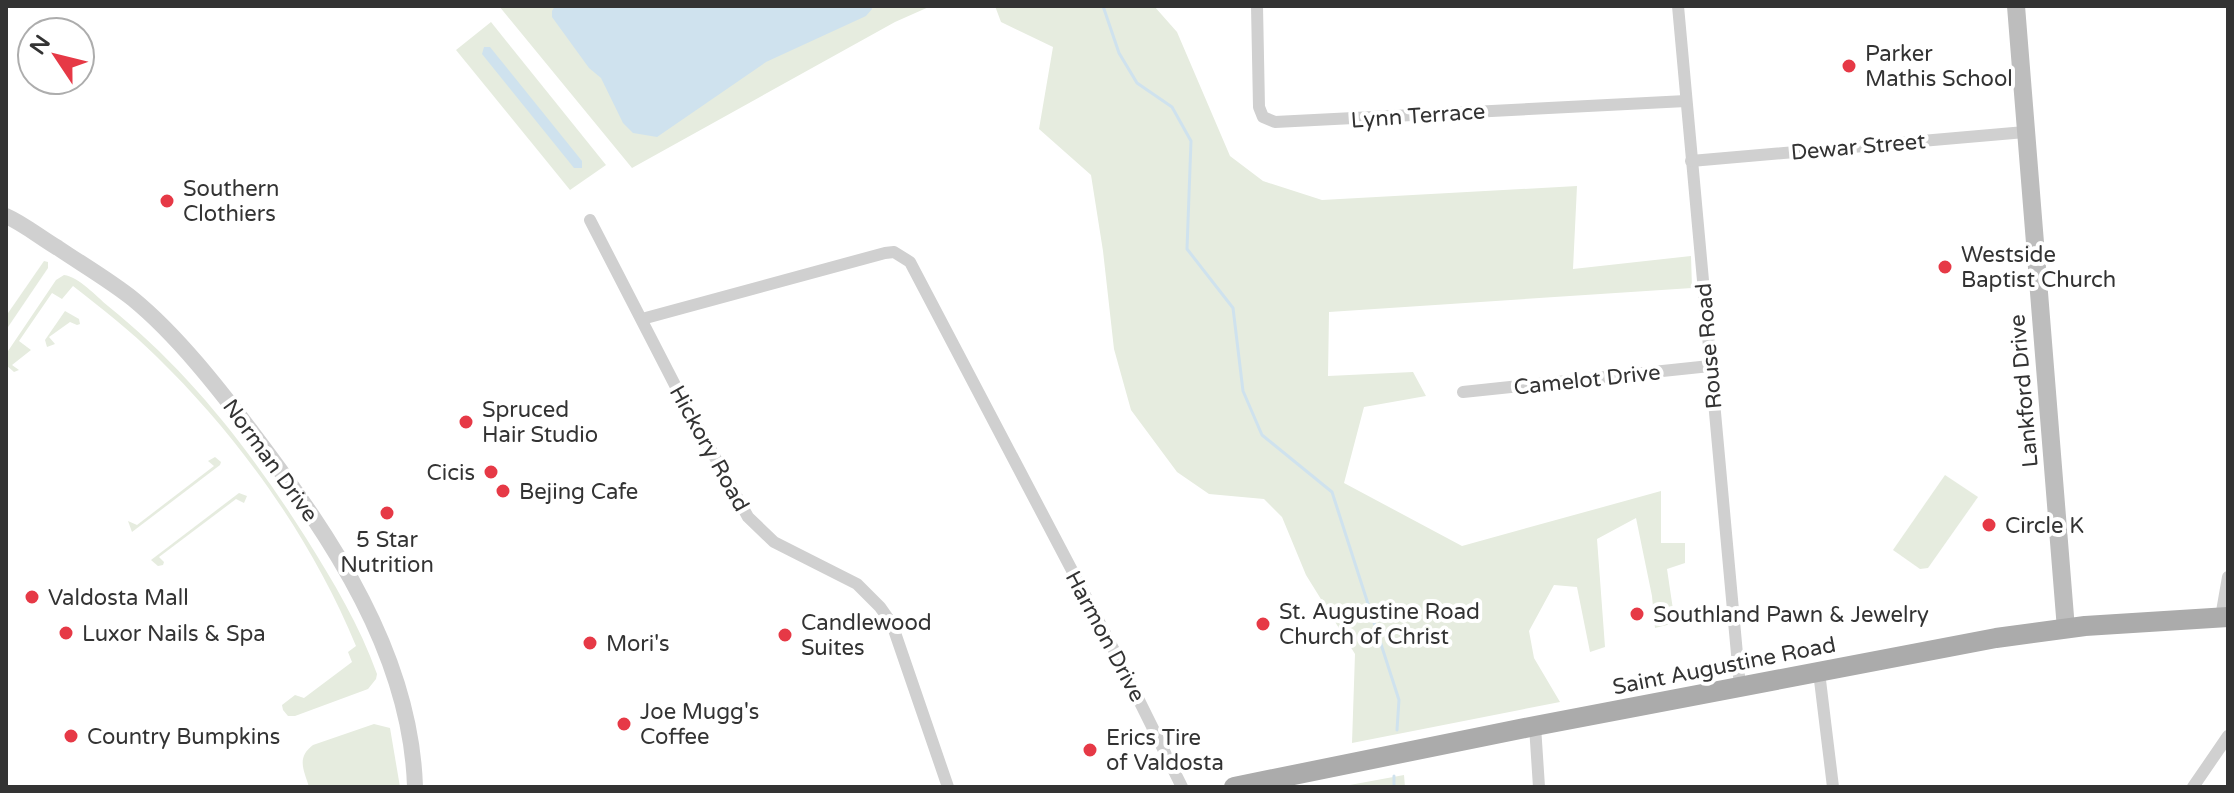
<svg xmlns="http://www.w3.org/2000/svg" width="2234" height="793" font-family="'Varela Round',sans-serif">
	<rect width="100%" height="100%" fill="#fff"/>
	<g fill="#e6ecdf">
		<path d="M 499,6 L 931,6 L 895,22 L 632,168 Z"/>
		<path d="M 995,6 L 1154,6 L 1177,32 L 1230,156 L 1263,181 L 1322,200 L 1577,186 L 1573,269 L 1691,256 L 1692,288 L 1329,312 L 1328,376 L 1413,372 L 1426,396 L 1364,407 L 1344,483 L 1462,546 L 1661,491 L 1661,543 L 1685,543 L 1685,563 L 1667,569 L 1675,623 L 1655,628 L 1652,596 L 1636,518 L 1597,539 L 1605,647 L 1590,652 L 1577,587 L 1554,585 L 1529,631 L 1534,658 L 1560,702 L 1352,743 L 1355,654 L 1306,575 L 1282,517 L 1264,499 L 1209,494 L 1177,472 L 1131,410 L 1114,349 L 1103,251 L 1091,175 L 1039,129 L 1053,47 L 1001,22 Z"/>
		<path d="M 491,22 L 606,165 L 570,190 L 456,50 Z"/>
		<path d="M 44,261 L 48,262 L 48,268 L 6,330 L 6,316 Z"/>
		<path d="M 64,275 C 79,277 96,296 108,306 C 189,371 251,451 306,538 C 333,581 360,626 377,674 L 376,679 L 368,689 L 295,716 L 288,716 L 283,710 L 282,705 L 295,695 L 304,698 L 352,662 L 348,652 L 356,646 C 312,539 240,438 157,357 C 131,331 101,308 73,286 L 62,299 L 52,293 L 19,341 L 31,350 L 12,365 L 19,370 L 14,372 L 6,365 L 6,354 L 56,280 Z"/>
		<path d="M 65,311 L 79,319 L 80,324 L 77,325 L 70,322 L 49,337 L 55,344 L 47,347 L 45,340 Z"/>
		<path d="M 215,457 L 221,462 L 220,465 L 132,532 L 128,521 L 137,525 L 214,466 L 208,461 Z"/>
		<path d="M 1945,475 L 1978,497 L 1928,568 L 1920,569 L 1893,550 Z"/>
		<path d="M 239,493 L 247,496 L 244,503 L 236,499 L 159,557 L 164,562 L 163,565 L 158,566 L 151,560 Z"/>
		<path d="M 374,724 L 390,728 L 400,787 L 309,787 C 304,770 296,758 313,745 Z"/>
		<path d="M 1404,775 L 1405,787 L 1339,787 Z"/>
	</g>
	<g fill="#cfe2ee">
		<path d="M 555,6 L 871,6 L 872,9 L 866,16 L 766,62 L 657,137 L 633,133 L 623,123 L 601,78 L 589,68 L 552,17 L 552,11 Z"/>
		<path d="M 484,47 L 490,47 L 582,161 L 582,168 L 574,168 L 482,54 Z"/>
	</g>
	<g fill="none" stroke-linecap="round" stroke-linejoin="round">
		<g stroke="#cfe2ee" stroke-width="3">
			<path d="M 1103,6 L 1119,53 L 1137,83 L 1172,107 L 1191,141 L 1187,249 L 1233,308 L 1243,391 L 1262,435 L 1332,492 L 1399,700 L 1397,730"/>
			<path d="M 1394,787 L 1394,776"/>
		</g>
		<g stroke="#d0d0d0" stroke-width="12">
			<path d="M 1257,6 L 1259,107 L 1263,117 L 1275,122 L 1686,101"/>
			<path d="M 1678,6 L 1740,687"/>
			<path d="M 1691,161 L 2025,132"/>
			<path d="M 590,220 L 675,385 L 748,517 L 774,542 L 857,584 L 880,607 L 892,624 L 948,787"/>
			<path d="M 642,319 L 885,253 L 894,252 L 910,262 L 1117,656 L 1182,787"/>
			<path d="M 1463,392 L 1710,366"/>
			<path d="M 2221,617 L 2228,577"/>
			<path d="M 1819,672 L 1833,787"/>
			<path d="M 1535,726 L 1539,787"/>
			<path d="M 2193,787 L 2228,736"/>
		</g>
		<path stroke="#d0d0d0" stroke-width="16" d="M 6,216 C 24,224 41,238 58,248 C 83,265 109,280 133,299 C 177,335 219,389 254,435 C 331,537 411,654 415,787"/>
		<path stroke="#bdbdbd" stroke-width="18" d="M 2016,6 L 2066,629"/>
		<path stroke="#ababab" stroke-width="20" d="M 1234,787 L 1535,726 L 1996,638 L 2085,626 L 2228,617"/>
	</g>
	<g fill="#e63946" stroke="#fff" stroke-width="3">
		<circle cx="1849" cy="66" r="8"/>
		<circle cx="167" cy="201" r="8"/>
		<circle cx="1945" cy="267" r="8"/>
		<circle cx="466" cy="422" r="8"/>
		<circle cx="491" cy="472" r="8"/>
		<circle cx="503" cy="491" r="8"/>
		<circle cx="387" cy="513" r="8"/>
		<circle cx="1989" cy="525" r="8"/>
		<circle cx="32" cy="597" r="8"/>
		<circle cx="1637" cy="614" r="8"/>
		<circle cx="1263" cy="624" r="8"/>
		<circle cx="66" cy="633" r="8"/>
		<circle cx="785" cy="635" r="8"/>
		<circle cx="590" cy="643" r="8"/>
		<circle cx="624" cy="724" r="8"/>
		<circle cx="71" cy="736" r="8"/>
		<circle cx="1090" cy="750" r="8"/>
	</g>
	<g text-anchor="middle" stroke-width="8" stroke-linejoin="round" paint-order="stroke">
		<g font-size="22" fill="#333" stroke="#fff" text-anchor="start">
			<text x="1865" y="61">Parker<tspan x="1865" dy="25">Mathis School</tspan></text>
			<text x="183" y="196">Southern<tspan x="183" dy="25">Clothiers</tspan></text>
			<text x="1961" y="262">Westside<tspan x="1961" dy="25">Baptist Church</tspan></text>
			<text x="482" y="417">Spruced<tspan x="482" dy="25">Hair Studio</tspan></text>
			<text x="475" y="480" text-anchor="end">Cicis</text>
			<text x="519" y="499">Bejing Cafe</text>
			<text x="2005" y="533">Circle K</text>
			<text x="387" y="547" text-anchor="middle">5 Star<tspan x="387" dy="25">Nutrition</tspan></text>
			<text x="48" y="605">Valdosta Mall</text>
			<text x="1279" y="619">St. Augustine Road<tspan x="1279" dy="25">Church of Christ</tspan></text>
			<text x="1653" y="622">Southland Pawn &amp; Jewelry</text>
			<text x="801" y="630">Candlewood<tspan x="801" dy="25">Suites</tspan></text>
			<text x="82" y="641">Luxor Nails &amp; Spa</text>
			<text x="606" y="651">Mori's</text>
			<text x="640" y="719">Joe Mugg's<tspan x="640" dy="25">Coffee</tspan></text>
			<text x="87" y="744">Country Bumpkins</text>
			<text x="1106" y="745">Erics Tire<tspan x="1106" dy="25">of Valdosta</tspan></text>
		</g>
		<g font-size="22" fill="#333" stroke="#fff">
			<text transform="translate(1418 115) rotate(-4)" y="8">Lynn Terrace</text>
			<text transform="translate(1858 146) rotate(-5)" y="8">Dewar Street</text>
			<text transform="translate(1708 346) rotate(-95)" y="8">Rouse Road</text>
			<text transform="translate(1587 379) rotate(-6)" y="8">Camelot Drive</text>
			<text transform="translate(2023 391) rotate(-95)" y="8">Lankford Drive</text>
			<text transform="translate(710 448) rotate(61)" y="8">Hickory Road</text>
			<text transform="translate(271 460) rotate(54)" y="8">Norman Drive</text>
			<text transform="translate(1106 636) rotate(62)" y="8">Harmon Drive</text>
			<text transform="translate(1724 665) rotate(-11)" y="8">Saint Augustine Road</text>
		</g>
	</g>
	<rect width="2234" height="793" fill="none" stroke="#333333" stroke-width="16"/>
	<g transform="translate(56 56) rotate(305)"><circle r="38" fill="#ffffff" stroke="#adadad" stroke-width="2"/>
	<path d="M0-6L14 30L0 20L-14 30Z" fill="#e63946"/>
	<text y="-12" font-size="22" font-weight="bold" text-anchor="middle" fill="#333333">N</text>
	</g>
</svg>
